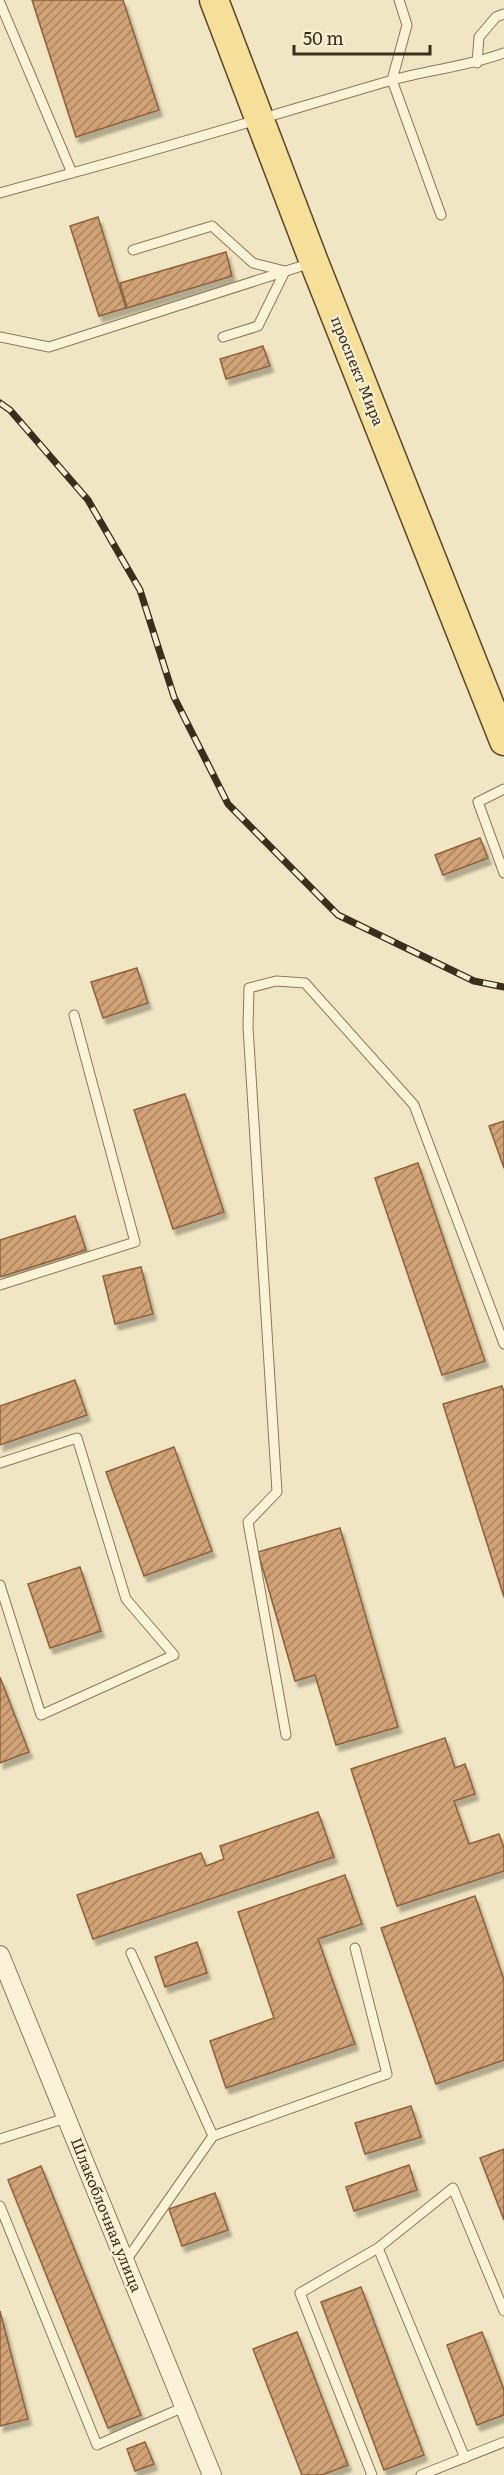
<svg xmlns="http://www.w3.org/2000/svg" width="504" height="2475" font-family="Literata,serif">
	<defs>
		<pattern id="building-hatch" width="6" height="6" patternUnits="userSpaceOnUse" patternTransform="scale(1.5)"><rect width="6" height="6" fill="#d1a276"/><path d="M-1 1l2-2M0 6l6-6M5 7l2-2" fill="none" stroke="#ab8460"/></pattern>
		<filter id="shadow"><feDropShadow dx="3.5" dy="6" stdDeviation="1.5" flood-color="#0004"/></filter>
	</defs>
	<rect width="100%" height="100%" fill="#f1e6c3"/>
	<g fill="url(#building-hatch)" stroke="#8d623c" stroke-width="1.5" filter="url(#shadow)">
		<path d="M 32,0 L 123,0 L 159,110 L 76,137 Z"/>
		<path d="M 98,217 L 126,308 L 99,316 L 70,226 Z"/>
		<path d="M 226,252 L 232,276 L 127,308 L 120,283 Z"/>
		<path d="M 263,346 L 270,366 L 226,379 L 220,359 Z"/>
		<path d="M 480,838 L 488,858 L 443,875 L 435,855 Z"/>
		<path d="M 137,968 L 148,1003 L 103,1018 L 91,982 Z"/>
		<path d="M 185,1094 L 224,1212 L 173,1229 L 134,1110 Z"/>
		<path d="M 504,1121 L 504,1168 L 489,1126 Z"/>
		<path d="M 418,1163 L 485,1361 L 442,1375 L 375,1178 Z"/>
		<path d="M 75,1216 L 86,1250 L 0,1277 L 0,1240 Z"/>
		<path d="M 141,1267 L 153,1314 L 115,1324 L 103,1276 Z"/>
		<path d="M 75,1380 L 87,1415 L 0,1445 L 0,1406 Z"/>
		<path d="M 502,1386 L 504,1392 L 504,1597 L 443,1404 Z"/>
		<path d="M 174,1447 L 212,1551 L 144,1576 L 106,1472 Z"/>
		<path d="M 340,1528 L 398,1727 L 336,1745 L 315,1675 L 295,1681 L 258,1552 Z"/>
		<path d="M 80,1567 L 101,1631 L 50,1648 L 28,1584 Z"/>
		<path d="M 0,1677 L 29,1752 L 0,1763 Z"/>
		<path d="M 445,1738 L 455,1768 L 465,1764 L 475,1794 L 454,1801 L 469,1844 L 499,1834 L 504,1848 L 504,1871 L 397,1906 L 351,1769 Z"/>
		<path d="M 318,1812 L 334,1857 L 93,1939 L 77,1895 L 201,1853 L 206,1866 L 224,1859 L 220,1846 Z"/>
		<path d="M 345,1875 L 362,1924 L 318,1939 L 355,2044 L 226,2088 L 210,2041 L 274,2018 L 238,1912 Z"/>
		<path d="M 475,1896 L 504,1980 L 504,2060 L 436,2084 L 381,1928 Z"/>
		<path d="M 197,1942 L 207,1973 L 165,1987 L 155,1957 Z"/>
		<path d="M 411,2106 L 421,2137 L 365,2154 L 355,2123 Z"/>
		<path d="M 504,2149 L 504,2220 L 480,2158 Z"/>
		<path d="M 409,2165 L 417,2190 L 354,2211 L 346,2187 Z"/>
		<path d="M 41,2166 L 141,2415 L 108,2428 L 8,2180 Z"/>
		<path d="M 215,2193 L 228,2230 L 182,2246 L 169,2209 Z"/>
		<path d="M 361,2287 L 424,2455 L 384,2470 L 321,2302 Z"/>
		<path d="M 0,2311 L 28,2419 L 0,2426 Z"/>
		<path d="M 297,2332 L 348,2465 L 322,2475 L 302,2475 L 253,2349 Z"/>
		<path d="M 482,2332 L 504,2390 L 504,2415 L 477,2425 L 447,2345 Z"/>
		<path d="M 145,2442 L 154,2464 L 135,2471 L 127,2449 Z"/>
	</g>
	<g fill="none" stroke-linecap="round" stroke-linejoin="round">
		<defs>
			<g id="service">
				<path d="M 399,0 L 407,25 L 392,80 L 441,215"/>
				<path d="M 0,3 L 72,173 C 178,144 283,112 389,81 C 427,70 466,67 504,53"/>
				<path d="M 477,63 L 479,37 L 496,17 L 504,14"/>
				<path d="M 0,193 L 72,173"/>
				<path d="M 133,250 L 212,226 L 253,263 L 285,271 L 258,326 L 223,337"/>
				<path d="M 0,337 L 49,347 L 311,263"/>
				<path d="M 504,789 L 478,802 L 504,873"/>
				<path d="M 0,1285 L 135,1242 L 74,1015"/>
				<path d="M 0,1463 L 77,1438 L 126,1599 L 174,1655 L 41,1715 L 0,1585"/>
				<path d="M 286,1735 L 248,1522 L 277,1492 L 248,1027 L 249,988 L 276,981 L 305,983 L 414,1105 L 504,1344"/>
				<path d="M 131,1953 L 213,2136"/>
				<path d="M 0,2139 L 66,2118"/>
				<path d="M 0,2206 L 97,2445 L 184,2407"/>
				<path d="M 378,2248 L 465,2458"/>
				<path d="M 125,2262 L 213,2136 L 387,2074 L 355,1948"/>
				<path d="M 372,2475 L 300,2293 L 378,2248 L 453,2188 L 504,2311"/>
				<path d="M 421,2475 L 504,2442"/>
			</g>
			<path id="minor" d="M 0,1955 L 212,2475"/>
			<path id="primary" d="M 214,0 L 314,262 L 504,741"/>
		</defs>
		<use href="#service" stroke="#8c7858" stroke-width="11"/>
		<use href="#minor" stroke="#8c7858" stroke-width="20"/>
		<use href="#primary" stroke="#5a452d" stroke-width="31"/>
		<use href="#service" stroke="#fbf3d7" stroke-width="9"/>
		<use href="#minor" stroke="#fbf3d7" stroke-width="18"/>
		<use href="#primary" stroke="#f6df98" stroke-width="28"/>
		<defs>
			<path id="rail" d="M 0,403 L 10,410 L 88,500 L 140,590 L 174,697 L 228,804 L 338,915 L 474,981 L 504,987"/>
		</defs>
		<use href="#rail" stroke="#3b2e1d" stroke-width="7"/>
		<use href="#rail" stroke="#f8f0d3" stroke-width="4.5" stroke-dasharray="14" stroke-linecap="butt"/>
	</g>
	<g text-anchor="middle" stroke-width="4.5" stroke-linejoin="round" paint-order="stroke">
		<g font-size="15" fill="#3b2e1d" stroke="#f8f0d3">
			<text transform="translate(357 371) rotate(68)" y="5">проспект Мира</text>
			<text transform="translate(106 2215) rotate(68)" y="5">Шлакоблочная улица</text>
		</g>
	</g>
	<path d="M294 45v9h136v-9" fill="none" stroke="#3b2e1d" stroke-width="3"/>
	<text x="303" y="45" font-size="18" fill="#3b2e1d" stroke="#f8f0d3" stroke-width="4.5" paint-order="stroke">50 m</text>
</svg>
